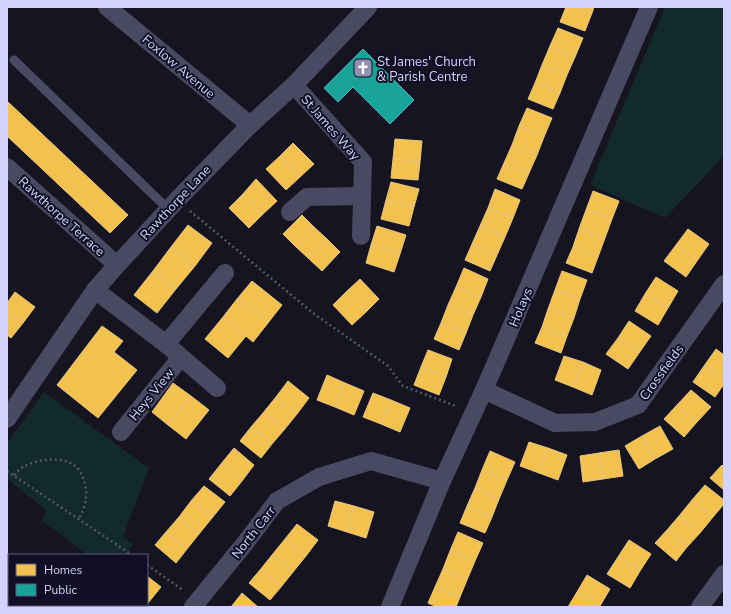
<svg xmlns="http://www.w3.org/2000/svg" width="731" height="614" font-family="'Nunito Sans',sans-serif">
	<rect width="100%" height="100%" fill="#151420"/>
	<g fill="#122a2a">
		<path d="M 665,7 L 724,7 L 724,157 L 722,158 L 665,218 L 590,185 Z"/>
		<path d="M 44,392 L 149,468 L 123,537 L 133,544 L 125,555 L 88,555 L 41,520 L 47,511 L 7,479 L 7,443 Z"/>
	</g>
	<g fill="#f2c14e" stroke="#e9c683">
		<path d="M 566,7 L 576,7 L 592,13 L 585,31 L 560,22 Z"/>
		<path d="M 576,7 L 594,7 L 592,13 Z"/>
		<path d="M 558,28 L 583,38 L 575,57 L 550,46 Z"/>
		<path d="M 550,46 L 575,57 L 567,75 L 542,65 Z"/>
		<path d="M 542,65 L 567,75 L 560,93 L 535,83 Z"/>
		<path d="M 535,83 L 560,93 L 553,109 L 528,99 Z"/>
		<path d="M 7,101 L 128,215 L 110,233 L 7,136 Z"/>
		<path d="M 527,108 L 552,118 L 544,137 L 519,126 Z"/>
		<path d="M 519,126 L 544,137 L 537,155 L 512,145 Z"/>
		<path d="M 395,139 L 422,141 L 420,162 L 393,159 Z"/>
		<path d="M 293,143 L 314,164 L 300,177 L 280,156 Z"/>
		<path d="M 512,145 L 537,155 L 529,173 L 504,163 Z"/>
		<path d="M 280,156 L 300,177 L 286,190 L 266,169 Z"/>
		<path d="M 393,159 L 420,162 L 418,180 L 391,178 Z"/>
		<path d="M 504,163 L 529,173 L 522,189 L 497,179 Z"/>
		<path d="M 256,179 L 277,201 L 262,215 L 242,195 Z"/>
		<path d="M 391,182 L 419,189 L 414,207 L 386,200 Z"/>
		<path d="M 495,189 L 520,200 L 513,218 L 488,208 Z"/>
		<path d="M 593,191 L 619,201 L 612,219 L 586,210 Z"/>
		<path d="M 242,195 L 262,215 L 249,228 L 229,208 Z"/>
		<path d="M 386,200 L 414,207 L 409,226 L 381,219 Z"/>
		<path d="M 488,208 L 513,218 L 505,237 L 480,226 Z"/>
		<path d="M 586,210 L 612,219 L 605,238 L 579,229 Z"/>
		<path d="M 302,215 L 314,227 L 295,246 L 283,234 Z"/>
		<path d="M 188,225 L 212,243 L 195,266 L 171,247 Z"/>
		<path d="M 377,226 L 406,235 L 400,254 L 371,245 Z"/>
		<path d="M 480,226 L 505,237 L 497,255 L 472,244 Z"/>
		<path d="M 314,227 L 327,239 L 308,258 L 295,246 Z"/>
		<path d="M 579,229 L 605,238 L 598,257 L 573,247 Z"/>
		<path d="M 688,229 L 709,244 L 697,261 L 676,245 Z"/>
		<path d="M 327,239 L 340,252 L 322,271 L 308,258 Z"/>
		<path d="M 472,244 L 497,255 L 490,271 L 465,260 Z"/>
		<path d="M 371,245 L 400,254 L 394,272 L 366,263 Z"/>
		<path d="M 676,245 L 697,261 L 686,277 L 664,261 Z"/>
		<path d="M 171,247 L 195,266 L 176,289 L 153,271 Z"/>
		<path d="M 573,247 L 598,257 L 592,273 L 566,263 Z"/>
		<path d="M 464,268 L 488,279 L 481,297 L 456,287 Z"/>
		<path d="M 153,271 L 176,289 L 157,313 L 134,295 Z"/>
		<path d="M 562,271 L 587,280 L 580,299 L 555,290 Z"/>
		<path d="M 656,277 L 678,291 L 668,308 L 645,294 Z"/>
		<path d="M 360,279 L 379,299 L 366,312 L 346,292 Z"/>
		<path d="M 252,281 L 282,305 L 268,323 L 237,299 Z"/>
		<path d="M 456,287 L 481,297 L 473,315 L 448,305 Z"/>
		<path d="M 555,290 L 580,299 L 574,318 L 548,309 Z"/>
		<path d="M 15,292 L 35,307 L 23,323 L 7,311 L 7,303 Z"/>
		<path d="M 346,292 L 366,312 L 352,325 L 333,305 Z"/>
		<path d="M 645,294 L 668,308 L 658,325 L 635,311 Z"/>
		<path d="M 237,299 L 268,323 L 253,342 L 223,317 Z"/>
		<path d="M 448,305 L 473,315 L 466,333 L 441,323 Z"/>
		<path d="M 548,309 L 574,318 L 567,336 L 542,327 Z"/>
		<path d="M 7,311 L 23,323 L 11,338 L 7,335 Z"/>
		<path d="M 223,317 L 246,336 L 228,358 L 205,339 Z"/>
		<path d="M 629,321 L 651,336 L 639,353 L 618,338 Z"/>
		<path d="M 441,323 L 466,333 L 459,350 L 434,339 Z"/>
		<path d="M 102,326 L 123,341 L 114,352 L 137,370 L 98,418 L 57,385 Z"/>
		<path d="M 542,327 L 567,336 L 561,353 L 535,343 Z"/>
		<path d="M 618,338 L 639,353 L 628,369 L 606,354 Z"/>
		<path d="M 716,349 L 724,355 L 724,379 L 704,366 Z"/>
		<path d="M 428,350 L 452,359 L 446,377 L 421,367 Z"/>
		<path d="M 564,356 L 583,362 L 573,387 L 555,380 Z"/>
		<path d="M 583,362 L 601,370 L 592,395 L 573,387 Z"/>
		<path d="M 704,366 L 724,379 L 724,384 L 715,397 L 693,382 Z"/>
		<path d="M 421,367 L 446,377 L 439,395 L 414,385 Z"/>
		<path d="M 327,375 L 345,383 L 335,407 L 317,400 Z"/>
		<path d="M 288,381 L 309,398 L 297,414 L 276,397 Z"/>
		<path d="M 173,383 L 191,396 L 168,425 L 152,412 Z"/>
		<path d="M 345,383 L 364,391 L 354,415 L 335,407 Z"/>
		<path d="M 691,390 L 711,407 L 697,422 L 677,405 Z"/>
		<path d="M 373,393 L 391,400 L 381,424 L 363,417 Z"/>
		<path d="M 191,396 L 209,410 L 186,439 L 168,425 Z"/>
		<path d="M 276,397 L 297,414 L 284,430 L 263,413 Z"/>
		<path d="M 391,400 L 410,408 L 400,432 L 381,424 Z"/>
		<path d="M 677,405 L 697,422 L 684,437 L 664,419 Z"/>
		<path d="M 263,413 L 284,430 L 272,444 L 251,427 Z"/>
		<path d="M 660,426 L 673,449 L 655,459 L 642,436 Z"/>
		<path d="M 251,427 L 272,444 L 261,458 L 240,441 Z"/>
		<path d="M 642,436 L 655,459 L 639,469 L 625,446 Z"/>
		<path d="M 529,442 L 548,448 L 539,473 L 520,466 Z"/>
		<path d="M 234,448 L 254,465 L 242,481 L 221,464 Z"/>
		<path d="M 548,448 L 567,455 L 558,480 L 539,473 Z"/>
		<path d="M 619,450 L 623,476 L 603,479 L 599,453 Z"/>
		<path d="M 490,451 L 515,462 L 507,480 L 482,470 Z"/>
		<path d="M 599,453 L 603,479 L 583,482 L 580,456 Z"/>
		<path d="M 221,464 L 242,481 L 230,496 L 209,479 Z"/>
		<path d="M 722,465 L 724,467 L 724,490 L 710,478 Z"/>
		<path d="M 482,470 L 507,480 L 499,499 L 475,488 Z"/>
		<path d="M 705,485 L 724,500 L 724,504 L 713,517 L 692,500 Z"/>
		<path d="M 204,486 L 225,502 L 212,518 L 191,501 Z"/>
		<path d="M 475,488 L 499,499 L 492,517 L 467,506 Z"/>
		<path d="M 692,500 L 713,517 L 700,533 L 679,516 Z"/>
		<path d="M 191,501 L 212,518 L 199,534 L 179,517 Z"/>
		<path d="M 335,501 L 354,506 L 347,532 L 328,526 Z"/>
		<path d="M 354,506 L 374,512 L 366,538 L 347,532 Z"/>
		<path d="M 467,506 L 492,517 L 485,533 L 460,523 Z"/>
		<path d="M 679,516 L 700,533 L 687,547 L 667,530 Z"/>
		<path d="M 179,517 L 199,534 L 187,549 L 166,532 Z"/>
		<path d="M 297,524 L 318,540 L 306,556 L 285,539 Z"/>
		<path d="M 667,530 L 687,547 L 676,561 L 655,543 Z"/>
		<path d="M 166,532 L 187,549 L 176,563 L 155,545 Z"/>
		<path d="M 458,532 L 483,543 L 475,561 L 450,551 Z"/>
		<path d="M 285,539 L 306,556 L 293,572 L 272,555 Z"/>
		<path d="M 629,540 L 651,554 L 640,571 L 618,557 Z"/>
		<path d="M 450,551 L 475,561 L 467,580 L 443,569 Z"/>
		<path d="M 272,555 L 293,572 L 281,587 L 260,570 Z"/>
		<path d="M 618,557 L 640,571 L 630,588 L 607,574 Z"/>
		<path d="M 443,569 L 467,580 L 460,597 L 435,587 Z"/>
		<path d="M 260,570 L 281,587 L 270,600 L 249,583 Z"/>
		<path d="M 587,575 L 610,589 L 600,606 L 577,592 Z"/>
		<path d="M 147,576 L 161,587 L 148,603 L 147,602 Z"/>
		<path d="M 435,587 L 460,597 L 456,607 L 437,607 L 428,603 Z"/>
		<path d="M 577,592 L 600,606 L 600,607 L 568,607 Z"/>
		<path d="M 242,593 L 258,607 L 231,607 Z"/>
		<path d="M 14,605 L 37,605 L 35,607 L 16,607 Z"/>
		<path d="M 121,605 L 147,605 L 145,607 L 124,607 Z"/>
	</g>
	<path fill="#17a398" stroke="#50b1b7" d="M 363,49 L 414,100 L 390,124 L 353,87 L 338,102 L 324,88 Z"/>
	<g fill="none" stroke-linecap="round" stroke-linejoin="round">
		<g stroke="#4b5b67" stroke-width="2.5" stroke-dasharray="2 3" stroke-linecap="butt">
			<path d="M 190,211 L 313,313 L 388,366 L 403,386 L 456,406"/>
			<path d="M 7,471 L 132,555"/>
			<path d="M 14,475 C 17,472 20,469 23,467 C 37,459 60,456 74,465 C 80,469 83,477 85,484 C 88,497 85,507 79,519"/>
			<path d="M 147,565 L 183,590"/>
		</g>
		<path stroke="#494a61" stroke-width="9" d="M 14,60 L 168,209"/>
		<g stroke="#494a61" stroke-width="18">
			<path d="M 107,7 L 250,125"/>
			<path d="M 294,85 L 363,162 L 361,236"/>
			<path d="M 7,167 L 117,265"/>
			<path d="M 290,212 L 307,197 L 362,196"/>
			<path d="M 95,290 L 166,344 L 217,388"/>
			<path d="M 166,344 L 225,273"/>
			<path d="M 484,390 L 555,423 L 595,422 L 638,405 L 724,284"/>
			<path d="M 7,419 L 95,290 L 117,265 L 177,200 L 250,125 L 294,85 L 368,7"/>
			<path d="M 121,432 L 181,357"/>
			<path d="M 193,607 L 246,542 L 277,501 L 319,477 L 371,461 L 442,481"/>
			<path d="M 390,607 L 442,481 L 484,390 L 649,7"/>
			<path d="M 700,607 L 724,574"/>
		</g>
	</g>
	<defs>
		<symbol id="church-square" viewBox="-11 -11 22 22"><rect x="-9" y="-9" width="18" height="18" rx="4" fill="#9290b0" stroke="#110f25"/><path d="M-1.2-6h2.4v3.5h3.3v2.4h-3.3V6h-2.4V-.1h-3.3v-2.4h3.3Z" fill="#fff"/></symbol>
	</defs>
	<g fill-rule="evenodd">
		<use href="#church-square" x="352" y="57" width="22" height="22"/>
	</g>
	<g text-anchor="middle" stroke-width="4" stroke-linejoin="round" paint-order="stroke">
		<g font-size="13" fill="#d5d3fe" stroke="#110f25" text-anchor="start">
			<text x="377" y="66">St James' Church<tspan x="377" dy="15">&amp; Parish Centre</tspan></text>
		</g>
		<g font-size="13" fill="#d5d3fe" stroke="#110f25">
			<text transform="translate(179 66) rotate(40)" y="5">Foxlow Avenue</text>
			<text transform="translate(331 127) rotate(49)" y="5">St James Way</text>
			<text transform="translate(175 202) rotate(-47)" y="5">Rawthorpe Lane</text>
			<text transform="translate(62 216) rotate(42)" y="5">Rawthorpe Terrace</text>
			<text transform="translate(520 307) rotate(-67)" y="5">Holays</text>
			<text transform="translate(661 372) rotate(-54)" y="5">Crossfields</text>
			<text transform="translate(151 394) rotate(-51)" y="5">Heys View</text>
			<text transform="translate(253 532) rotate(-52)" y="5">North Carr</text>
		</g>
	</g>
	<rect width="731" height="614" fill="none" stroke="#d5d3fe" stroke-width="16"/>
	<rect x="8" y="554" width="140" height="52" fill="#110f25" stroke="#5f5d7c"/>
	<rect x="16" y="564" width="20" height="12" fill="#f2c14e" stroke="#5f5d7c"/>
	<text x="44" y="574" font-size="12" fill="#d5d3fe">Homes</text>
	<rect x="16" y="584" width="20" height="12" fill="#17a398" stroke="#5f5d7c"/>
	<text x="44" y="594" font-size="12" fill="#d5d3fe">Public</text>
</svg>
